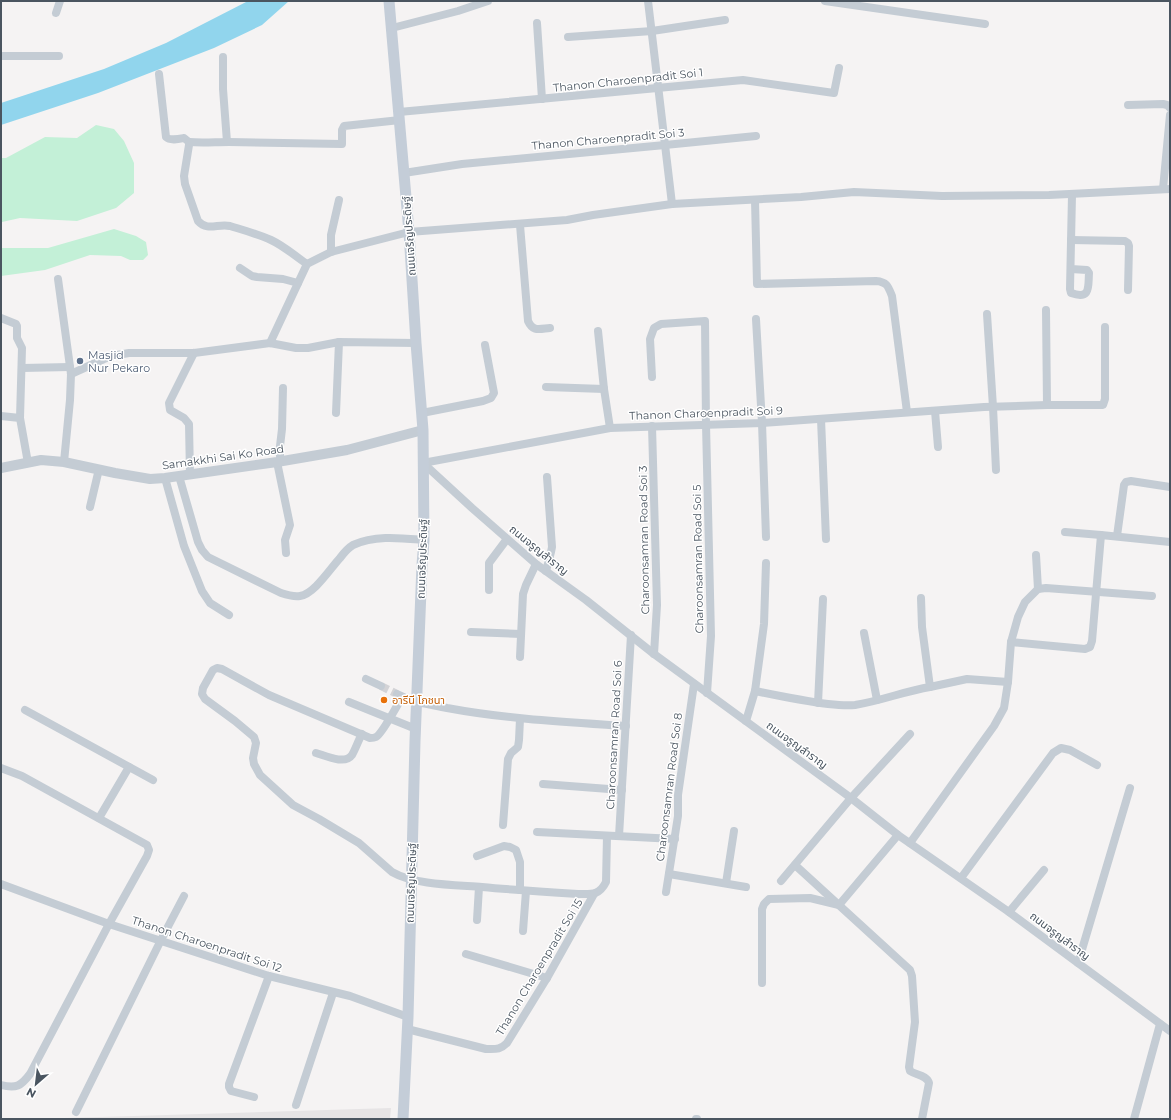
<svg xmlns="http://www.w3.org/2000/svg" width="1171" height="1120" font-family="Montserrat,'Noto Sans Thai',sans-serif">
	<rect width="100%" height="100%" fill="#f5f3f3"/>
	<path fill="#e6e4e5" d="M 391,1108 L 390,1119 L 29,1119 L 134,1116 Z"/>
	<g fill="#c3f0d7">
		<path d="M 96,125 L 114,129 L 124,141 L 134,163 L 134,193 L 116,208 L 77,221 L 20,218 L 2,222 L 1,221 L 1,158 L 6,158 L 45,137 L 77,138 Z"/>
		<path d="M 114,229 L 136,236 L 146,242 L 148,255 L 143,260 L 130,260 L 121,256 L 90,255 L 45,270 L 1,276 L 1,248 L 48,248 Z"/>
	</g>
	<path fill="#91d5ed" d="M 248,1 L 289,1 L 262,25 L 214,48 L 98,93 L 1,125 L 1,103 L 104,69 L 166,43 Z"/>
	<g fill="none" stroke-linecap="round" stroke-linejoin="round">
		<path stroke="#d3d3d6" stroke-width="8" stroke-dasharray="8 4" stroke-linecap="butt" d="M 381,686 L 397,694"/>
		<g stroke="#c4ccd4" stroke-width="8">
			<path d="M 648,1 L 672,204"/>
			<path d="M 825,1 L 985,24"/>
			<path d="M 56,13 L 60,1"/>
			<path d="M 537,23 L 542,99"/>
			<path d="M 392,28 L 458,11 L 488,1"/>
			<path d="M 568,37 L 652,31 L 725,20"/>
			<path d="M 1,56 L 59,56"/>
			<path d="M 223,57 L 223,89 L 227,142"/>
			<path d="M 159,74 L 166,137 C 170,141 179,139 184,138 L 189,142 L 189,145 L 184,176 L 185,184 L 198,221 C 208,232 218,223 230,226 C 243,230 258,234 271,240 C 284,246 295,256 307,264"/>
			<path d="M 1128,105 L 1163,104 L 1167,105 L 1170,108"/>
			<path d="M 399,112 L 743,80 L 834,93 L 839,68"/>
			<path d="M 189,142 C 202,143 215,142 229,142 C 266,143 304,143 342,144 L 342,130 L 344,126 L 400,120"/>
			<path d="M 404,173 L 462,164 L 665,145 L 756,136"/>
			<path d="M 1163,189 L 1170,115"/>
			<path d="M 755,200 L 757,284 L 876,281 C 887,282 888,286 892,296 L 907,412"/>
			<path d="M 520,225 L 528,321 C 533,332 539,329 550,328"/>
			<path d="M 1071,240 L 1125,241 L 1128,243 L 1129,246 L 1128,290"/>
			<path d="M 331,252 L 331,235 L 339,200"/>
			<path d="M 240,268 L 252,276 L 257,277 L 283,279 L 298,283"/>
			<path d="M 1071,269 L 1087,270 L 1089,273 C 1088,287 1091,300 1071,293 L 1070,289 L 1072,195"/>
			<path d="M 58,279 L 71,374 L 70,400 L 64,462"/>
			<path d="M 1046,310 L 1047,405"/>
			<path d="M 987,314 L 993,407 L 996,470"/>
			<path d="M 1,318 L 16,324 L 17,326 L 17,338 L 22,348 L 20,418"/>
			<path d="M 756,319 L 762,423 L 766,537"/>
			<path d="M 598,331 L 604,389 L 610,428"/>
			<path d="M 270,343 L 307,264 L 331,252 L 409,232 L 567,220 L 593,215 L 672,204 L 801,197 L 854,192 L 942,196 L 1049,195 L 1170,189"/>
			<path d="M 22,368 L 70,367"/>
			<path d="M 71,374 L 104,359 L 117,355 L 129,353 L 194,353 L 270,343 L 296,348 L 308,348 L 339,342 L 416,343"/>
			<path d="M 652,377 L 650,339 L 654,328 L 661,324 L 705,321 L 706,424 L 711,636 L 707,693"/>
			<path d="M 546,387 L 604,389"/>
			<path d="M 935,411 L 938,447"/>
			<path d="M 336,413 L 339,342"/>
			<path d="M 422,413 L 483,401 L 491,398 L 494,393 L 485,345"/>
			<path d="M 1,416 L 20,418 L 28,463"/>
			<path d="M 821,419 L 826,539"/>
			<path d="M 652,426 L 657,605 L 654,654"/>
			<path d="M 277,462 L 290,525 L 285,540 L 286,553"/>
			<path d="M 280,462 L 280,446 L 282,429 L 283,388"/>
			<path d="M 423,463 L 472,508 L 536,564 L 586,600 L 654,654 L 851,798 L 898,835 L 1009,912 L 1170,1031"/>
			<path d="M 423,463 L 610,428 L 762,423 L 984,407 L 1047,405 L 1103,405 L 1105,399 L 1105,327"/>
			<path d="M 190,475 L 189,424 L 184,418 L 170,410 L 169,403 L 194,353"/>
			<path d="M 179,476 L 198,542 L 202,550 L 208,557 L 281,593 C 287,595 294,597 300,596 C 314,594 330,569 340,558 C 343,554 348,548 353,545 C 375,535 400,538 424,540"/>
			<path d="M 165,478 L 184,546 L 202,591 L 210,603 L 229,615"/>
			<path d="M 90,507 L 99,469"/>
			<path d="M 1065,532 L 1101,535"/>
			<path d="M 1117,536 L 1124,485 L 1126,482 L 1131,481 L 1170,487"/>
			<path d="M 1036,555 L 1038,589"/>
			<path d="M 546,571 L 551,552 L 552,547 L 547,477"/>
			<path d="M 489,590 L 489,563 L 507,539"/>
			<path d="M 471,632 L 521,634"/>
			<path d="M 864,633 L 877,700"/>
			<path d="M 1011,642 L 1085,649 L 1090,647 L 1092,641 L 1101,535 L 1170,542"/>
			<path d="M 520,657 L 523,594 L 526,585 L 536,564"/>
			<path d="M 366,679 L 381,686"/>
			<path d="M 930,687 L 967,679 L 1008,682"/>
			<path d="M 755,691 C 779,696 803,701 828,704 C 837,705 846,706 855,705 C 881,701 905,691 930,687 L 922,627 L 921,598"/>
			<path d="M 397,694 C 414,703 429,704 447,708 C 506,719 566,722 626,726"/>
			<path d="M 402,697 C 398,704 382,734 376,737 C 374,738 372,738 370,738 L 269,695 L 222,669 L 217,668 L 213,670 L 203,688 L 202,694 L 205,699 L 235,721 L 254,737 L 256,743 L 253,758 L 254,764 L 260,775 L 293,805 L 319,819 L 359,843 L 392,872 C 414,885 457,885 482,887 C 514,890 546,892 578,894 C 591,894 599,896 606,882 L 607,836"/>
			<path d="M 349,702 L 416,729"/>
			<path d="M 818,703 L 823,599"/>
			<path d="M 25,710 L 153,780"/>
			<path d="M 746,721 L 755,691 L 764,624 L 766,563"/>
			<path d="M 316,753 C 326,756 345,765 352,755 C 356,748 358,741 362,734"/>
			<path d="M 1,768 L 22,776 L 147,845 L 149,850 L 147,856 L 109,924 L 30,1074 C 21,1086 16,1089 1,1085"/>
			<path d="M 543,784 L 622,790"/>
			<path d="M 99,818 L 129,767"/>
			<path d="M 503,825 L 508,759 L 511,753 L 518,747 L 519,740 L 520,719"/>
			<path d="M 537,832 L 675,839"/>
			<path d="M 619,836 L 631,635"/>
			<path d="M 910,843 L 994,726 L 1004,708 L 1008,682 L 1011,642 L 1018,617 L 1025,602 L 1038,589 L 1046,588 L 1152,596"/>
			<path d="M 477,856 L 504,846 L 510,847 L 516,850 L 520,862 L 520,890"/>
			<path d="M 795,865 L 910,970 L 912,976 L 915,1022 L 909,1067 L 910,1071 C 916,1075 927,1075 929,1083 L 922,1119"/>
			<path d="M 669,874 L 746,887"/>
			<path d="M 961,878 L 1053,753 L 1061,748 L 1070,750 L 1097,765"/>
			<path d="M 781,881 L 851,798 L 910,734"/>
			<path d="M 726,883 L 734,831"/>
			<path d="M 1,884 L 109,924 L 269,976 L 350,996 L 408,1017"/>
			<path d="M 666,892 L 678,816 L 678,795 L 694,684"/>
			<path d="M 1009,912 L 1044,870"/>
			<path d="M 477,920 L 479,887"/>
			<path d="M 523,931 L 526,891"/>
			<path d="M 466,954 L 547,978"/>
			<path d="M 1078,963 L 1130,788"/>
			<path d="M 762,983 L 762,909 L 764,904 L 769,899 L 810,898 L 839,905 L 898,835"/>
			<path d="M 407,1029 L 486,1049 C 496,1049 500,1050 507,1043 L 547,978 L 594,894"/>
			<path d="M 254,1097 L 231,1091 L 229,1087 L 229,1084 L 269,976"/>
			<path d="M 296,1105 L 333,993"/>
			<path d="M 76,1112 L 161,940 L 184,896"/>
			<path d="M 696,1119 L 697,1119"/>
			<path d="M 1134,1119 L 1160,1024"/>
		</g>
		<path stroke="#c4ccd4" stroke-width="10" d="M 1,468 L 41,460 L 64,462 L 115,473 L 150,479 L 165,478 L 277,462 L 347,450 L 423,430"/>
		<path stroke="#c4cdd8" stroke-width="11" d="M 389,1 L 409,232 L 416,343 L 423,430 L 424,540 L 422,565 L 415,741 L 408,1017 L 403,1119"/>
	</g>
	<circle fill="#5c6f8a" stroke="#fff" stroke-width="1.5" cx="80" cy="361" r="4"/>
	<circle fill="#e8710a" stroke="#fff" stroke-width="1.5" cx="384" cy="700" r="4"/>
	<g text-anchor="middle" stroke-width="3" stroke-linejoin="round" paint-order="stroke">
		<g font-size="11" fill="#4a5560" stroke="#fff">
			<text transform="translate(628 80) rotate(-6)" y="4">Thanon Charoenpradit Soi 1</text>
			<text transform="translate(608 139) rotate(-5)" y="4">Thanon Charoenpradit Soi 3</text>
			<text transform="translate(409 236) rotate(-94)" y="4">ถนนเจริญประดิษฐ์</text>
			<text transform="translate(706 413) rotate(-2)" y="4">Thanon Charoenpradit Soi 9</text>
			<text transform="translate(223 457) rotate(-8)" y="4">Samakkhi Sai Ko Road</text>
			<text transform="translate(644 540) rotate(-91)" y="4">Charoonsamran Road Soi 3</text>
			<text transform="translate(539 550) rotate(39)" y="4">ถนนจรูญสำราญ</text>
			<text transform="translate(422 559) rotate(-88)" y="4">ถนนเจริญประดิษฐ์</text>
			<text transform="translate(698 559) rotate(-91)" y="4">Charoonsamran Road Soi 5</text>
			<text transform="translate(614 735) rotate(-87)" y="4">Charoonsamran Road Soi 6</text>
			<text transform="translate(797 745) rotate(36)" y="4">ถนนจรูญสำราญ</text>
			<text transform="translate(669 787) rotate(-83)" y="4">Charoonsamran Road Soi 8</text>
			<text transform="translate(411 883) rotate(-88)" y="4">ถนนเจริญประดิษฐ์</text>
			<text transform="translate(1060 936) rotate(37)" y="4">ถนนจรูญสำราญ</text>
			<text transform="translate(207 944) rotate(18)" y="4">Thanon Charoenpradit Soi 12</text>
			<text transform="translate(539 967) rotate(-59)" y="4">Thanon Charoenpradit Soi 15</text>
		</g>
		<g font-size="11" fill="#4e5e75" stroke="#fff" text-anchor="start">
			<text x="88" y="359">Masjid<tspan x="88" dy="13">Nur Pekaro</tspan></text>
		</g>
		<g font-size="11" fill="#c56008" stroke="#fff" text-anchor="start">
			<text x="392" y="704">อารีนี โภชนา</text>
		</g>
	</g>
	<rect width="1171" height="1120" fill="none" stroke="#4a5560" stroke-width="4"/>
	<g transform="translate(36 1084) rotate(208)" stroke="#ffffff" stroke-width="3" paint-order="stroke">
	<path d="M0-3L7 15L0 10L-7 15Z" fill="#4a5560"/>
	<text y="-6" font-size="11" font-weight="bold" text-anchor="middle" fill="#4a5560">N</text>
	</g>
</svg>
